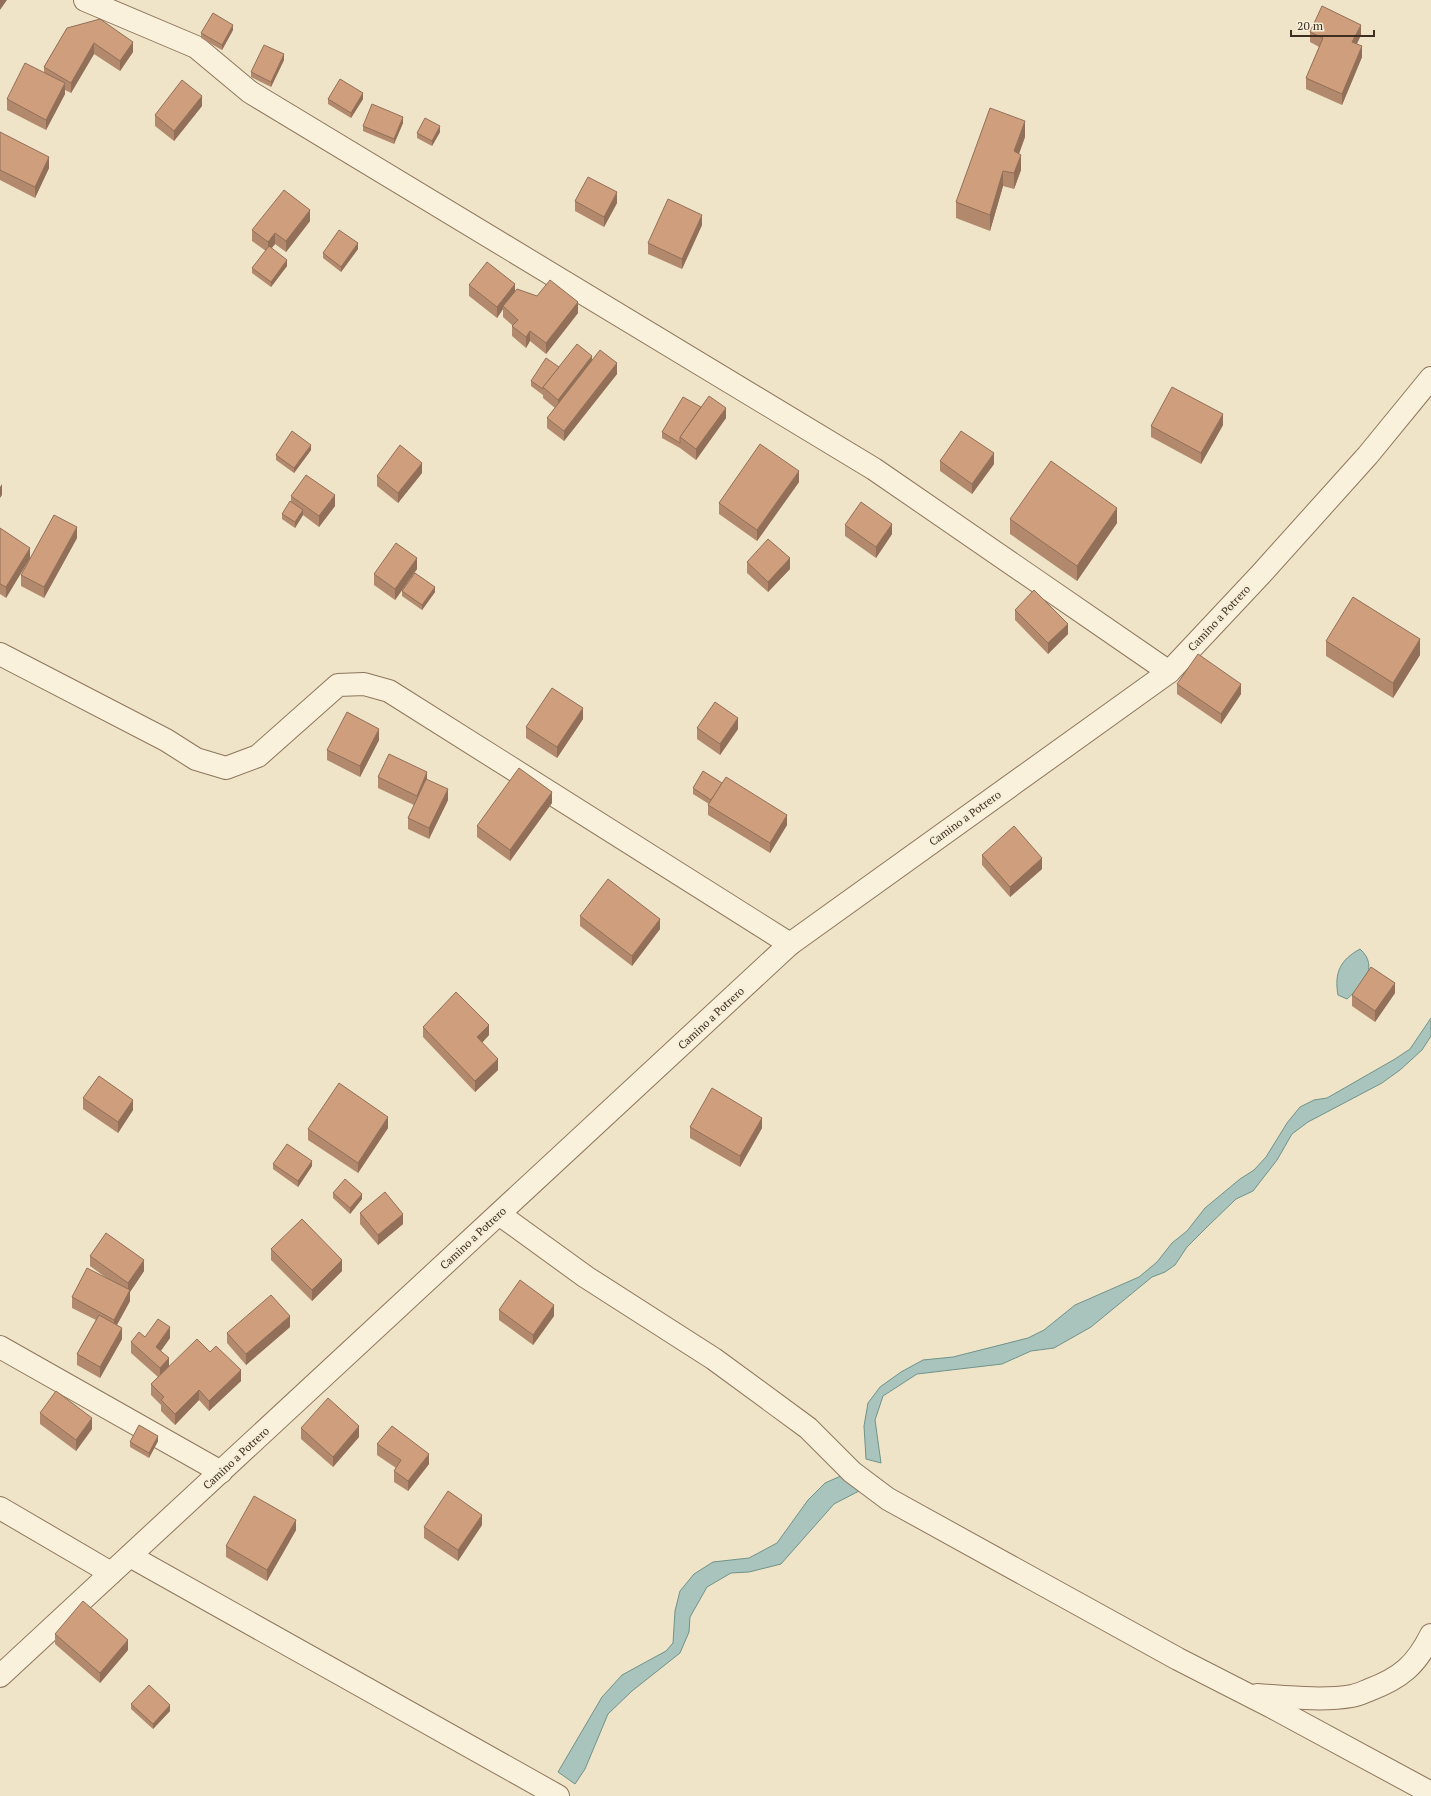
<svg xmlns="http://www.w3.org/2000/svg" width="1431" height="1796" font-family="'PT Serif',serif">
	<rect width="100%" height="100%" fill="#f0e4c8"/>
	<g fill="#a9c4bc" stroke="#6f938a">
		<path d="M 1360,949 C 1380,967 1362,986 1347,999 L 1338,995 C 1334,973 1340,960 1360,949 Z"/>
		<path d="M 1431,1018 L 1431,1036 L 1422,1050 L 1400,1070 L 1382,1083 L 1308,1122 L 1292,1134 L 1277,1160 L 1253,1191 L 1236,1199 L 1207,1227 L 1187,1247 L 1175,1265 L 1165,1272 L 1152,1277 L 1091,1327 L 1054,1348 L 1031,1351 L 1002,1364 L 917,1374 L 883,1396 L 875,1420 L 881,1463 L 866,1459 L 864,1426 L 868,1403 L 880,1387 L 901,1372 L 923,1360 L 953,1357 L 1028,1338 L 1044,1330 L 1075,1305 L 1139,1277 L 1157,1262 L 1172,1243 L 1187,1231 L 1205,1208 L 1240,1179 L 1254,1170 L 1266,1157 L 1287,1123 L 1300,1107 L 1314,1100 L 1327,1098 L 1395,1059 L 1410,1049 Z"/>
		<path d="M 843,1475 L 859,1491 L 834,1504 L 781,1564 L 749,1572 L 731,1573 L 707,1587 L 690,1617 L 689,1632 L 680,1653 L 632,1691 L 608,1714 L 585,1769 L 575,1784 L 558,1772 L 602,1697 L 622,1675 L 666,1651 L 673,1643 L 675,1611 L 680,1591 L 694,1574 L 713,1562 L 749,1558 L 777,1543 L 808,1500 L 825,1483 Z"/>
	</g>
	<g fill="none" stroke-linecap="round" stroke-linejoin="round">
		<defs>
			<g id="minor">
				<path d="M 85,0 L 196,47 L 250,92 L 874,469 L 1169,672"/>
				<path d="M 0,654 L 166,740 L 196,759 L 226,768 L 258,756 L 338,685 L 364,684 L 389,691 L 790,944"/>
				<path d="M 499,1214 L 586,1277 L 714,1359 L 808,1428 L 852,1472 L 888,1499 L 1178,1659 L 1272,1707 L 1431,1793"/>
				<path d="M 0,1347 L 221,1472"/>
				<path d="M 0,1508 L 111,1573"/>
				<path d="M 130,1556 L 558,1796"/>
				<path d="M 1257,1695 C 1287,1697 1323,1701 1352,1696 C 1358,1695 1364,1692 1369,1690 C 1401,1678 1416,1665 1431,1635"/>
			</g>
			<path id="tertiary" d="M 0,1676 L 790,944 L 1169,672 L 1261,574 L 1368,455 L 1431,378"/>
		</defs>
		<use href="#minor" stroke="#8d765c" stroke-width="24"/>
		<use href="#tertiary" stroke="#8d765c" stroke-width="24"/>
		<use href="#minor" stroke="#faf1dc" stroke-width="22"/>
		<use href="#tertiary" stroke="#faf1dc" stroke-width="22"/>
	</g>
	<g fill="#b2896c">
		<path d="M 67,28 L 133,52 L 120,71 L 94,54 L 71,93 L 65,90 L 65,94 L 46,130 L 7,110 L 7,99 L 44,73 L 44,67 Z"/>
		<path d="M 233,30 L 222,50 L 201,38 L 201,33 Z"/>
		<path d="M 1310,32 L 1361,35 L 1357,44 L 1362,57 L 1342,105 L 1306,89 L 1306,78 L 1319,47 L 1310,42 Z"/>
		<path d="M 284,60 L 271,87 L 251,77 L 251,72 Z"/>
		<path d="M 328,99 L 363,99 L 351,118 L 328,104 Z"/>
		<path d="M 202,106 L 174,141 L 155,126 L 155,115 Z"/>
		<path d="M 403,123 L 394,144 L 363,131 L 363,126 Z"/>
		<path d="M 0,132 L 49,168 L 35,198 L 0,180 Z"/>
		<path d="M 440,132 L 432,146 L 417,138 L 417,133 Z"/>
		<path d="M 1025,137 L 1019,154 L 1021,170 L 1014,189 L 1003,186 L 990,231 L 956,218 L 956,202 Z"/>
		<path d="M 575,201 L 617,203 L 604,227 L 575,211 Z"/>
		<path d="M 310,221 L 286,252 L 275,244 L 271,248 L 287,266 L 271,287 L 252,273 L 252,268 L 266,251 L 252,241 L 252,230 Z"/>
		<path d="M 702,225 L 682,269 L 648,254 L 648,243 Z"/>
		<path d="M 358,249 L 341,272 L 323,258 L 323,253 Z"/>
		<path d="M 469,285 L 515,291 L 578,313 L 546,354 L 530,341 L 526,348 L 512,336 L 512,325 L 503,317 L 503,309 L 497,318 L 469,296 Z"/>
		<path d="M 592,360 L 617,374 L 564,441 L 547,428 L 547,418 L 555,408 L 543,398 L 543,395 L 531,386 L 531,381 L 559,367 Z"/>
		<path d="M 701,407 L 726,418 L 696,460 L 680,448 L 662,438 L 662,432 Z"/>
		<path d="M 1223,425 L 1201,464 L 1151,437 L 1151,426 Z"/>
		<path d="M 311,450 L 294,473 L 276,460 L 276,455 Z"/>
		<path d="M 940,461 L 994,464 L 972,494 L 940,471 Z"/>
		<path d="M 422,473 L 398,503 L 377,486 L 377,476 Z"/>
		<path d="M 799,482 L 757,541 L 719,514 L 719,503 Z"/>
		<path d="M 291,496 L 335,506 L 319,527 L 303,515 L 295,528 L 282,519 L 282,514 L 291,502 Z"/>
		<path d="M 1010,519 L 1117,523 L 1077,581 L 1010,534 Z"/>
		<path d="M 845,525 L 892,534 L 876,558 L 845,536 Z"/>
		<path d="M 0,528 L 30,558 L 6,598 L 0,594 Z"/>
		<path d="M 77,538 L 44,598 L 21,586 L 21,575 Z"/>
		<path d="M 747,562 L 790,569 L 768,592 L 747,573 Z"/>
		<path d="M 417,569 L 395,600 L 374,585 L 374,574 Z"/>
		<path d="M 402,591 L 435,592 L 422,610 L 402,596 Z"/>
		<path d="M 1015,610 L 1068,634 L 1048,654 L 1015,620 Z"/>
		<path d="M 1326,641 L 1420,655 L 1393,698 L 1326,656 Z"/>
		<path d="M 1177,684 L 1241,694 L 1221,724 L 1177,694 Z"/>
		<path d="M 583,719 L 557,758 L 526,738 L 526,727 Z"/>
		<path d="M 697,728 L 738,729 L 720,755 L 697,739 Z"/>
		<path d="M 379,740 L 360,777 L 327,760 L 327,750 Z"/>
		<path d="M 378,777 L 427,780 L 448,800 L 429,839 L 408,829 L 408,818 L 414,805 L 378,788 Z"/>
		<path d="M 693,788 L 787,825 L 770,853 L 708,815 L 708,805 L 709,804 L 693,794 Z"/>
		<path d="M 552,803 L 510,861 L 477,837 L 477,826 Z"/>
		<path d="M 982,855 L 1042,869 L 1010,897 L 982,865 Z"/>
		<path d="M 580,916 L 660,929 L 632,966 L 580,926 Z"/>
		<path d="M 1395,993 L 1375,1022 L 1352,1006 L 1352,995 Z"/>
		<path d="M 423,1027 L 489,1035 L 482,1043 L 498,1070 L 475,1092 L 423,1037 Z"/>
		<path d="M 83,1098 L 133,1110 L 118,1133 L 83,1109 Z"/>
		<path d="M 690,1127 L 762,1128 L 740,1167 L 690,1138 Z"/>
		<path d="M 388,1128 L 358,1173 L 308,1140 L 308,1129 Z"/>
		<path d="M 273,1164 L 312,1166 L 298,1187 L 273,1169 Z"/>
		<path d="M 333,1193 L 362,1199 L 350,1214 L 333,1198 Z"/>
		<path d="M 360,1213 L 403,1224 L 378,1245 L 360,1224 Z"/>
		<path d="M 271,1249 L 342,1271 L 312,1301 L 271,1260 Z"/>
		<path d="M 90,1256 L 144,1271 L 130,1292 L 130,1301 L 117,1325 L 122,1339 L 100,1378 L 77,1365 L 77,1354 L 96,1320 L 72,1308 L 72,1297 L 108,1279 L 90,1266 Z"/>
		<path d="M 499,1310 L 554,1316 L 533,1345 L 499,1320 Z"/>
		<path d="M 290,1327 L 246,1365 L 227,1343 L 227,1333 Z"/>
		<path d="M 145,1337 L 170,1338 L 161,1351 L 169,1367 L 210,1352 L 241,1381 L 209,1411 L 199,1400 L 175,1425 L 161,1411 L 161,1405 L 151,1395 L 151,1384 L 158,1377 L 131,1353 L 131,1342 Z"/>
		<path d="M 40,1413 L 92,1429 L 76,1451 L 40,1424 Z"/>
		<path d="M 301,1428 L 359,1437 L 333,1467 L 301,1439 Z"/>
		<path d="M 158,1441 L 149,1458 L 130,1447 L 130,1442 Z"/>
		<path d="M 377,1444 L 429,1464 L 408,1491 L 394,1482 L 394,1471 L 396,1468 L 377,1455 Z"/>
		<path d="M 482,1525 L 458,1561 L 424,1538 L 424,1527 Z"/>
		<path d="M 296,1530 L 267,1581 L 226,1557 L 226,1546 Z"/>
		<path d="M 55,1634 L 128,1650 L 100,1683 L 55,1644 Z"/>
		<path d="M 131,1704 L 170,1711 L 153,1729 L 131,1709 Z"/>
	</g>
	<g fill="#916f58">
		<path d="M 0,0 L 7,0 L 0,10 Z"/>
		<path d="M 233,25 L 233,30 L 222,50 L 222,45 Z"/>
		<path d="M 1361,25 L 1361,35 L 1352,53 L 1352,42 Z"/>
		<path d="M 133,42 L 133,52 L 120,71 L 120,61 Z"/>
		<path d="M 94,43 L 94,54 L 71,93 L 71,83 Z"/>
		<path d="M 1362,46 L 1362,57 L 1342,105 L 1342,94 Z"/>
		<path d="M 284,54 L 284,60 L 271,87 L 271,82 Z"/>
		<path d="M 65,83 L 65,94 L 46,130 L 46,120 Z"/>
		<path d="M 363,93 L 363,99 L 351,118 L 351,113 Z"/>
		<path d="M 202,96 L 202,106 L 174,141 L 174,131 Z"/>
		<path d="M 403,117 L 403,123 L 394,144 L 394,139 Z"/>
		<path d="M 1025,121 L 1025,137 L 1014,167 L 1014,151 Z"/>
		<path d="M 440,126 L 440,132 L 432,146 L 432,141 Z"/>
		<path d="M 1021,155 L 1021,170 L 1014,189 L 1014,173 Z"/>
		<path d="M 49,157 L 49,168 L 35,198 L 35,187 Z"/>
		<path d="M 1003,171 L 1003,186 L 990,231 L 990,215 Z"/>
		<path d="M 617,192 L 617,203 L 604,227 L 604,217 Z"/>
		<path d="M 310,210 L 310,221 L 286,252 L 286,241 Z"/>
		<path d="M 702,215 L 702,225 L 682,269 L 682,259 Z"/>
		<path d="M 275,233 L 275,244 L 268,253 L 268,242 Z"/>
		<path d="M 358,243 L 358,249 L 341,272 L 341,267 Z"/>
		<path d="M 287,260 L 287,266 L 271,287 L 271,282 Z"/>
		<path d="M 515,284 L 515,294 L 503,306 L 503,309 L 497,318 L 497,307 Z"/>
		<path d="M 578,302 L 578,313 L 546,354 L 546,343 Z"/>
		<path d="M 530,331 L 530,341 L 526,348 L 526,337 Z"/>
		<path d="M 592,356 L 592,367 L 558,410 L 558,400 Z"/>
		<path d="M 617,363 L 617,374 L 564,441 L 564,431 Z"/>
		<path d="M 726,408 L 726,418 L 696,460 L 696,449 Z"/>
		<path d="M 1223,414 L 1223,425 L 1201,464 L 1201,453 Z"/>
		<path d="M 311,445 L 311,450 L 294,473 L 294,468 Z"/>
		<path d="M 994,453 L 994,464 L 972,494 L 972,484 Z"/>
		<path d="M 422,463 L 422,473 L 398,503 L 398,493 Z"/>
		<path d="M 799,471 L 799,482 L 757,541 L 757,530 Z"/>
		<path d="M 2,484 L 2,495 L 0,498 L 0,487 Z"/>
		<path d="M 335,495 L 335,506 L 319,527 L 319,516 Z"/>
		<path d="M 1117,508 L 1117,523 L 1077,581 L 1077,566 Z"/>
		<path d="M 303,510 L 303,515 L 295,528 L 295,522 Z"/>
		<path d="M 892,524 L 892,534 L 876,558 L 876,547 Z"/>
		<path d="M 77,527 L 77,538 L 44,598 L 44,587 Z"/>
		<path d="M 30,548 L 30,558 L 6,598 L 6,587 Z"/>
		<path d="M 417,558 L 417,569 L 395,600 L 395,589 Z"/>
		<path d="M 790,558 L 790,569 L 768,592 L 768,582 Z"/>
		<path d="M 435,587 L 435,592 L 422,610 L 422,605 Z"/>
		<path d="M 1068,624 L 1068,634 L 1048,654 L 1048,643 Z"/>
		<path d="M 1420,639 L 1420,655 L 1393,698 L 1393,683 Z"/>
		<path d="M 1241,684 L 1241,694 L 1221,724 L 1221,714 Z"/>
		<path d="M 583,708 L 583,719 L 557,758 L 557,747 Z"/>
		<path d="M 738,718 L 738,729 L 720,755 L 720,744 Z"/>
		<path d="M 379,729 L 379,740 L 360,777 L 360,766 Z"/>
		<path d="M 427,772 L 427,782 L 417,806 L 417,796 Z"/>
		<path d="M 448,789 L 448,800 L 429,839 L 429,828 Z"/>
		<path d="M 552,792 L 552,803 L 510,861 L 510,850 Z"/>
		<path d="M 787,815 L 787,825 L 770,853 L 770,843 Z"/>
		<path d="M 1042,858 L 1042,869 L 1010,897 L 1010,887 Z"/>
		<path d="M 660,919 L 660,929 L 632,966 L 632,956 Z"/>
		<path d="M 1395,983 L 1395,993 L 1375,1022 L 1375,1011 Z"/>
		<path d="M 489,1025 L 489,1035 L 477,1048 L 477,1037 Z"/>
		<path d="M 498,1059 L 498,1070 L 475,1092 L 475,1081 Z"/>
		<path d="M 133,1100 L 133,1110 L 118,1133 L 118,1122 Z"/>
		<path d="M 388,1117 L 388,1128 L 358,1173 L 358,1163 Z"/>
		<path d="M 762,1118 L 762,1128 L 740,1167 L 740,1156 Z"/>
		<path d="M 312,1161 L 312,1166 L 298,1187 L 298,1181 Z"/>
		<path d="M 362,1194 L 362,1199 L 350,1214 L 350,1208 Z"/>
		<path d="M 403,1214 L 403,1224 L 378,1245 L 378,1235 Z"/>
		<path d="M 144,1260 L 144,1271 L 130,1292 L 130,1301 L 114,1330 L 114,1320 L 128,1293 L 128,1283 Z"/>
		<path d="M 342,1260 L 342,1271 L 312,1301 L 312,1290 Z"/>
		<path d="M 554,1305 L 554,1316 L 533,1345 L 533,1335 Z"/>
		<path d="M 290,1316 L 290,1327 L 246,1365 L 246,1354 Z"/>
		<path d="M 170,1327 L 170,1338 L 156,1357 L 156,1347 Z"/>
		<path d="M 122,1328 L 122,1339 L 100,1378 L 100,1367 Z"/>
		<path d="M 169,1358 L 169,1369 L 160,1379 L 160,1368 Z"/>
		<path d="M 241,1370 L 241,1381 L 209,1411 L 209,1401 Z"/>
		<path d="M 199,1390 L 199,1400 L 175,1425 L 175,1414 Z"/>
		<path d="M 92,1418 L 92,1429 L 76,1451 L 76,1440 Z"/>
		<path d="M 359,1426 L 359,1437 L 333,1467 L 333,1457 Z"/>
		<path d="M 158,1436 L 158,1441 L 149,1458 L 149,1453 Z"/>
		<path d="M 429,1454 L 429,1464 L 408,1491 L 408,1481 Z"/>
		<path d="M 482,1515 L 482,1525 L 458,1561 L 458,1550 Z"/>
		<path d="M 296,1520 L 296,1530 L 267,1581 L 267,1570 Z"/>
		<path d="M 128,1640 L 128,1650 L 100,1683 L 100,1673 Z"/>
		<path d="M 170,1705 L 170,1711 L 153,1729 L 153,1724 Z"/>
	</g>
	<g fill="#cf9f7d" stroke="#916f58">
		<path d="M 1322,6 L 1361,25 L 1352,42 L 1362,46 L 1342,94 L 1306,78 L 1323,38 L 1310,32 Z"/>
		<path d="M 213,13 L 233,25 L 222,45 L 201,33 Z"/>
		<path d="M 100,19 L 133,42 L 120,61 L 94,43 L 71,83 L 44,67 L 67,28 Z"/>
		<path d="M 264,45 L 284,54 L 271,82 L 251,72 Z"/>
		<path d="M 25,63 L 65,83 L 46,120 L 7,99 Z"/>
		<path d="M 340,79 L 363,93 L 351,113 L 328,99 Z"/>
		<path d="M 182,80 L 202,96 L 174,131 L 155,115 Z"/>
		<path d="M 372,104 L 403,117 L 394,139 L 363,126 Z"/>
		<path d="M 990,108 L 1025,121 L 1014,151 L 1021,155 L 1014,173 L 1003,171 L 990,215 L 956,202 Z"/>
		<path d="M 425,118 L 440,126 L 432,141 L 417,133 Z"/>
		<path d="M 0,132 L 49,157 L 35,187 L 0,170 Z"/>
		<path d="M 588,177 L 617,192 L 604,217 L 575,201 Z"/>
		<path d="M 284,190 L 310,210 L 286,241 L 275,233 L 268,242 L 252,230 Z"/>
		<path d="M 668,199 L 702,215 L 682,259 L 648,243 Z"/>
		<path d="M 339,230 L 358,243 L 341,267 L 323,253 Z"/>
		<path d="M 269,246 L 287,260 L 271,282 L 252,268 Z"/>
		<path d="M 487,262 L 515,284 L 497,307 L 469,285 Z"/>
		<path d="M 550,280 L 578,302 L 546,343 L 530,331 L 526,337 L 512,326 L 518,320 L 503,306 L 517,289 L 537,296 Z"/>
		<path d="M 577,344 L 592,356 L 558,400 L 543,387 Z"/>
		<path d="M 600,350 L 617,363 L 564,431 L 547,418 Z"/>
		<path d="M 546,358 L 559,367 L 543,387 L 543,389 L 531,381 Z"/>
		<path d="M 1172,387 L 1223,414 L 1201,453 L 1151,426 Z"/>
		<path d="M 709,396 L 726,408 L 696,449 L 680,437 Z"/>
		<path d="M 683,397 L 701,407 L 680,437 L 680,443 L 662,432 Z"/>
		<path d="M 292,431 L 311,445 L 294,468 L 276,455 Z"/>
		<path d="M 961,431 L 994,453 L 972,484 L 940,461 Z"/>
		<path d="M 760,444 L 799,471 L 757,530 L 719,503 Z"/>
		<path d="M 400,445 L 422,463 L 398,493 L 377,476 Z"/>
		<path d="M 1051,461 L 1117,508 L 1077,566 L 1010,519 Z"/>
		<path d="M 306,475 L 335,495 L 319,516 L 291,496 Z"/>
		<path d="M 290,501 L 303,510 L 295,522 L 282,514 Z"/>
		<path d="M 861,502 L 892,524 L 876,547 L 845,525 Z"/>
		<path d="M 54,515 L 77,527 L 44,587 L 21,575 Z"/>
		<path d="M 0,528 L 30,548 L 6,587 L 0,584 Z"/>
		<path d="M 768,539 L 790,558 L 768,582 L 747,562 Z"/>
		<path d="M 396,543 L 417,558 L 395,589 L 374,574 Z"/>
		<path d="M 415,573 L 435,587 L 422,605 L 402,591 Z"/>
		<path d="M 1034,590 L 1068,624 L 1048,643 L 1015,610 Z"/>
		<path d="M 1353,597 L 1420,639 L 1393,683 L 1326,641 Z"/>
		<path d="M 1198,654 L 1241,684 L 1221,714 L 1177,684 Z"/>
		<path d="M 552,688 L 583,708 L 557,747 L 526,727 Z"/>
		<path d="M 715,702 L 738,718 L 720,744 L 697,728 Z"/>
		<path d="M 347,712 L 379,729 L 360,766 L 327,750 Z"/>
		<path d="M 389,754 L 427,772 L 417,796 L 378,777 Z"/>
		<path d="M 519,768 L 552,792 L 510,850 L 477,826 Z"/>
		<path d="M 703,771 L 722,783 L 711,800 L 693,788 Z"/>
		<path d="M 726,777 L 787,815 L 770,843 L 708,805 Z"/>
		<path d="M 426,779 L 448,789 L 429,828 L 408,818 Z"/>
		<path d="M 1014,826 L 1042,858 L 1010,887 L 982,855 Z"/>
		<path d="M 608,879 L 660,919 L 632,956 L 580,916 Z"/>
		<path d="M 1371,967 L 1395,983 L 1375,1011 L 1352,995 Z"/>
		<path d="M 456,992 L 489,1025 L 477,1037 L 498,1059 L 475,1081 L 423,1027 Z"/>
		<path d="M 99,1076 L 133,1100 L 118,1122 L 83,1098 Z"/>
		<path d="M 339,1083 L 388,1117 L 358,1163 L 308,1129 Z"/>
		<path d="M 712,1088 L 762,1118 L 740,1156 L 690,1127 Z"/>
		<path d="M 287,1144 L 312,1161 L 298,1181 L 273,1164 Z"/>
		<path d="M 345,1179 L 362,1194 L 350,1208 L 333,1193 Z"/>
		<path d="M 385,1192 L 403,1214 L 378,1235 L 360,1213 Z"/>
		<path d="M 302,1219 L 342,1260 L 312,1290 L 271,1249 Z"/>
		<path d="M 106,1233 L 144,1260 L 128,1283 L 90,1256 Z"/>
		<path d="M 87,1268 L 130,1290 L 114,1320 L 72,1297 Z"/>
		<path d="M 520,1280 L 554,1305 L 533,1335 L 499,1310 Z"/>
		<path d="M 271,1295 L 290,1316 L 246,1354 L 227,1333 Z"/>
		<path d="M 99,1315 L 122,1328 L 100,1367 L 77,1354 Z"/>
		<path d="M 158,1319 L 170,1327 L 156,1347 L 169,1358 L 160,1368 L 131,1342 L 139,1332 L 145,1337 Z"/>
		<path d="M 197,1339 L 210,1352 L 216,1346 L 241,1370 L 209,1401 L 199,1390 L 175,1414 L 161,1400 L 164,1397 L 151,1384 Z"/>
		<path d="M 56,1391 L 92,1418 L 76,1440 L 40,1413 Z"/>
		<path d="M 328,1398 L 359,1426 L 333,1457 L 301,1428 Z"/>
		<path d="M 139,1425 L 158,1436 L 149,1453 L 130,1442 Z"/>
		<path d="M 392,1426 L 429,1454 L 408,1481 L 394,1471 L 401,1460 L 377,1444 Z"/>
		<path d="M 448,1491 L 482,1515 L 458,1550 L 424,1527 Z"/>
		<path d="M 254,1496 L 296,1520 L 267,1570 L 226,1546 Z"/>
		<path d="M 83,1601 L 128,1640 L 100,1673 L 55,1634 Z"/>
		<path d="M 149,1685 L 170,1705 L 153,1724 L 131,1704 Z"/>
	</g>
	<g text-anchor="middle" stroke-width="4" stroke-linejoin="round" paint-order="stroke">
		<g font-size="11" fill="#3d2e20" stroke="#f7eed8">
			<text transform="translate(1219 618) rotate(-47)" y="4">Camino a Potrero</text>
			<text transform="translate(965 818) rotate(-36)" y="4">Camino a Potrero</text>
			<text transform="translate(711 1018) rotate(-43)" y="4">Camino a Potrero</text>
			<text transform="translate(473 1238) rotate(-43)" y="4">Camino a Potrero</text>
			<text transform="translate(236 1458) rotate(-43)" y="4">Camino a Potrero</text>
		</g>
	</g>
	<path d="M1291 30v6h83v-6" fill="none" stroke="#3d2e20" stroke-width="2"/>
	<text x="1297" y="30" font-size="12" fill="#3d2e20" stroke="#f7eed8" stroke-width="3" paint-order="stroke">20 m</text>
</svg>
